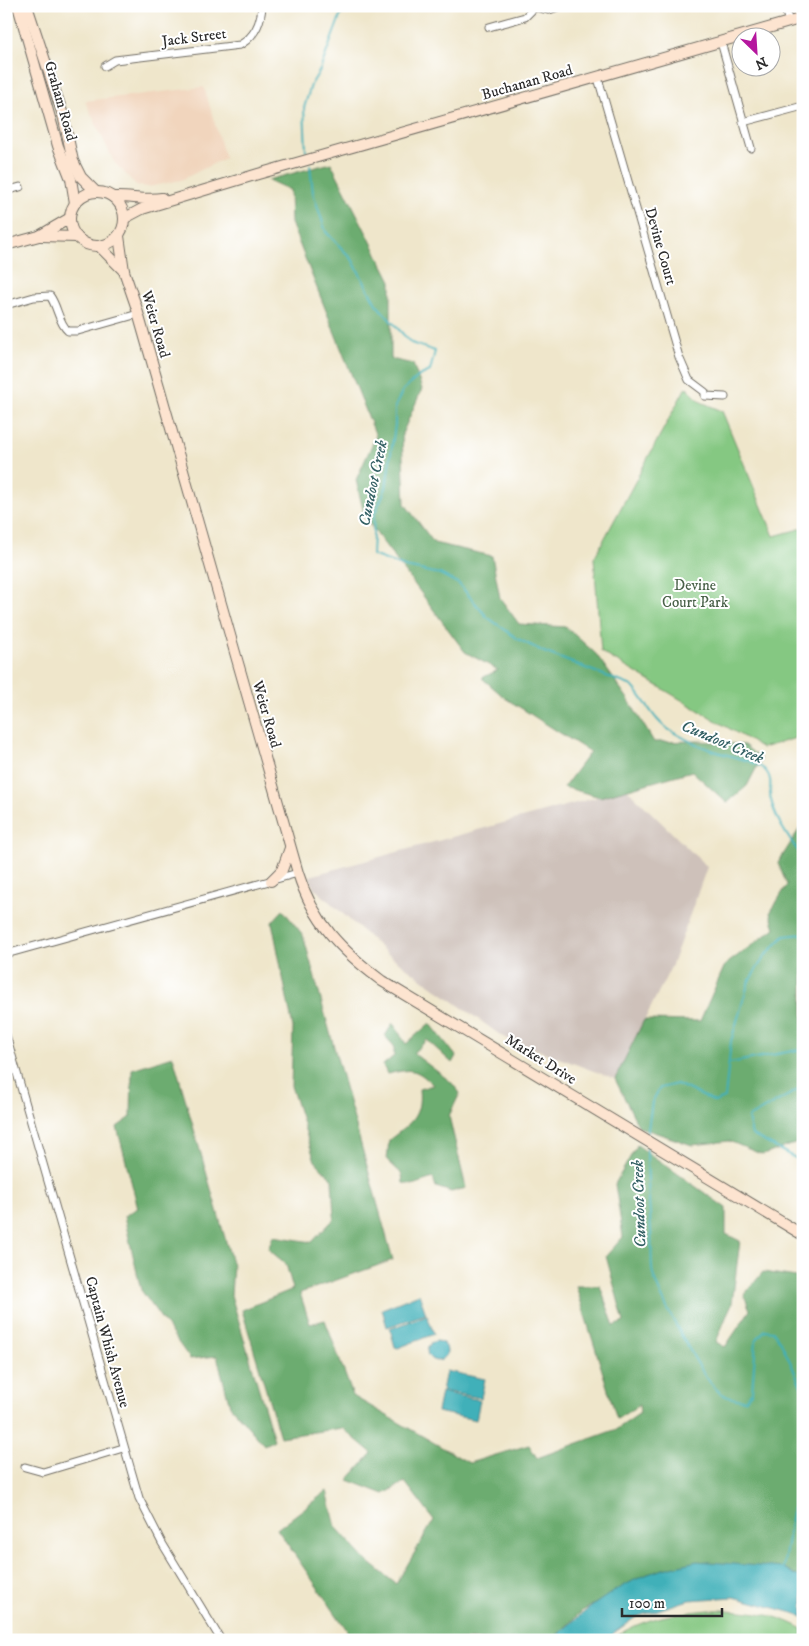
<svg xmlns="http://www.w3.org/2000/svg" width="809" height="1646" font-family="'IM FELL DW Pica',serif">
	<rect width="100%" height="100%" fill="#fff"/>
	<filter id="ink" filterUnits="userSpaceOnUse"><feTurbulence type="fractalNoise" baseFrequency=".02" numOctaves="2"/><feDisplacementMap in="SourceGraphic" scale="10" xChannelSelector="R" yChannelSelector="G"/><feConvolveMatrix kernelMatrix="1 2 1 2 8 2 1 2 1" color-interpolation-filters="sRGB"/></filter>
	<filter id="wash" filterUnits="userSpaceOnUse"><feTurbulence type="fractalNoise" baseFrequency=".0096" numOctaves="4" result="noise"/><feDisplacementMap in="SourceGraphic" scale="20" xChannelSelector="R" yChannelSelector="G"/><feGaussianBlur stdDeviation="1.12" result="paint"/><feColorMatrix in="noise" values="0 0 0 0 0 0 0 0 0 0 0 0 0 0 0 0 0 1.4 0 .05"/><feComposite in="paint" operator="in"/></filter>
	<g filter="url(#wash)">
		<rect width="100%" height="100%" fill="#efe6cb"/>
		<path fill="#f1d5bd" d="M 204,87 L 225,158 L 181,180 L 148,187 L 136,185 L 114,162 L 85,101 Z"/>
		<path fill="#cec1ba" d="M 627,789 L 707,867 L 672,965 L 615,1079 L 503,1037 L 389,955 L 313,887 L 310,876 Z"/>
		<g fill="#85c882" stroke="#587a56">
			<path d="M 686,387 L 701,402 L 722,411 L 774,536 L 803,528 L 803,736 L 762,748 L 601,652 L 594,558 Z"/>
			<path d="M 710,1610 C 742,1610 774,1612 803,1629 L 803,1640 L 610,1640 C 644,1617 671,1614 710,1610 Z"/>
		</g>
		<g fill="#6cac70" stroke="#4c6c4e">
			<path d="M 331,163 L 391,281 L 391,359 L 413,364 L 422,389 L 402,434 L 405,504 L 434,543 L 492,556 L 500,598 L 519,624 L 566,627 L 596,654 L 628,699 L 654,742 L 701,741 L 744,745 L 761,759 L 747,786 L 727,803 L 692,771 L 600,797 L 564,787 L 590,752 L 505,698 L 482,678 L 498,670 L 465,652 L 365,518 L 356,480 L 376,436 L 291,223 L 290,190 L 268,180 Z"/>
			<path d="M 800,828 L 803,831 L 803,1141 L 763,1155 L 729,1141 L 692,1145 L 639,1127 L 615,1079 L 644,1020 L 700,1021 L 725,965 L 775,928 L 770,913 L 787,885 L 778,863 Z"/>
			<path d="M 283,910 L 303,935 L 393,1260 L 300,1293 L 310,1324 L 325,1320 L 353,1396 L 469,1463 L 529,1445 L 537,1458 L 617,1429 L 640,1413 L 639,1405 L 617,1419 L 576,1286 L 600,1286 L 614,1326 L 624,1322 L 606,1256 L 623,1237 L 615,1184 L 637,1145 L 726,1208 L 726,1234 L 740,1241 L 732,1303 L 716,1342 L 725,1347 L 750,1310 L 744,1295 L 763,1272 L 803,1278 L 803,1579 L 784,1568 L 648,1574 L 582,1611 L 552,1640 L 348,1640 L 347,1630 L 277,1529 L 327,1491 L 336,1527 L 364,1558 L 396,1584 L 434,1520 L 405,1482 L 384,1494 L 348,1480 L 372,1453 L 342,1428 L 280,1437 L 242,1310 L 293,1289 L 286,1264 L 268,1249 L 273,1236 L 312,1242 L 334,1219 L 332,1179 L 315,1161 L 291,1086 L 293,1028 L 272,922 Z"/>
			<path d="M 393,1023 L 406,1044 L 430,1023 L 456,1056 L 452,1063 L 427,1040 L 413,1053 L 451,1082 L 460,1093 L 449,1116 L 466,1188 L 451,1192 L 436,1187 L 433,1178 L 412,1185 L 403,1183 L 402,1174 L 387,1160 L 389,1140 C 409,1124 422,1118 419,1089 L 433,1085 C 415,1067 411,1069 387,1074 L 383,1065 L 394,1056 L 394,1046 L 385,1036 Z"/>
			<path d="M 173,1056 L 233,1266 L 231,1295 L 274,1440 L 264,1445 L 230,1406 L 217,1356 L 190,1359 L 141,1290 L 124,1216 L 138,1208 L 117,1127 L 131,1117 L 132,1069 Z"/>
		</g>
		<g fill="#3fb0b9" stroke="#356e72">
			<path d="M 419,1294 L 426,1314 L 387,1327 L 382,1309 Z"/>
			<path d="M 427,1315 L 434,1334 L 398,1348 L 395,1347 L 390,1329 Z"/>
			<circle cx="437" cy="1351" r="10"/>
			<path d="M 446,1371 L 485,1379 L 481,1398 L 442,1391 Z"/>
			<path d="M 441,1392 L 480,1400 L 476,1420 L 437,1412 Z"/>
			<path d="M 697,1561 L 784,1568 L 803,1579 L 803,1618 L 797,1614 L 734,1597 L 689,1600 L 636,1617 L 604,1640 L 552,1640 C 581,1613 611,1589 648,1574 C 663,1568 681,1565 697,1561 Z"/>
		</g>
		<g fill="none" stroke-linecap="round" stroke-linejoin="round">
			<g stroke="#3fb0b9" stroke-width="2">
				<path d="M 306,151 L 304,108 L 311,85 L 320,70 L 344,6"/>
				<path d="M 310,165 L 313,193 L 326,232 L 352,259 L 376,304 L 384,313 L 411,343 L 435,351 L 430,371 L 419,376 L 403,390 L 395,407 L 395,425 L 386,488 L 374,515 L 372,555 L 405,567 L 440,574 L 459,584 L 487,617 L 518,639 L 544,652 L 632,686 C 646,700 653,721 671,731 C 682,737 694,744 706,748 C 721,755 755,759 766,771 C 774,781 768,790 771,800 C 776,821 790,841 803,857"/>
				<path d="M 730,1063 L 803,1049"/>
				<path d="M 803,1087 L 748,1118 L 752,1135 L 803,1162"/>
				<path d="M 647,1136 L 652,1102 L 660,1088 L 677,1084 L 715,1102 L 725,1098 L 731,1041 L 749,981 L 765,956 L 784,936 L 803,934"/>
				<path d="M 647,1146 C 647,1175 649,1202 651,1230 C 652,1243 651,1256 652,1269 C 654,1289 700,1372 714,1387 C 723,1397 732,1399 745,1400 L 752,1392 L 756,1340 L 765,1330 L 773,1331 L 782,1344 L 803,1390"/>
				<path d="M 783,1569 L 803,1443"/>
			</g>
		</g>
	</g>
	<g filter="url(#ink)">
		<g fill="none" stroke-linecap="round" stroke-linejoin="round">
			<defs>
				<g id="street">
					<path d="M 784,6 L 789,22"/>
					<path d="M 489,27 L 525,17 L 535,7 L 549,10 L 561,6"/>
					<path d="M 721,42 L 751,148"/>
					<path d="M 105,66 L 115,60 L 240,45 C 254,37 261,23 262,6"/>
					<path d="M 598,78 L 679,357 L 689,380 L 705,392 L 705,396 L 725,397"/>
					<path d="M 743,122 L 803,106"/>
					<path d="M 6,191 L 20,187"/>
					<path d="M 6,305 L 34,297 L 50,296 C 58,307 58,322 68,331 L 78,331 L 138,314"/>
					<path d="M 6,954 L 298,873"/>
					<path d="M 6,1035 L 139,1498 L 162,1543 L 221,1640"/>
					<path d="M 25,1467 L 43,1472 L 123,1448"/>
				</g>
				<g id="secondary">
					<path d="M 18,6 L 58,146 L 71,179 L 75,203"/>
					<path d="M 27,6 L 63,115 L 73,161 L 81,177 L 96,192"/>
					<circle cx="97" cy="219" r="27"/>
					<path d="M 113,197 C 130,196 145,201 162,198"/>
					<path d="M 125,218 L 142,209 L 258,174 L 803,18"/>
					<path d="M 40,236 L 77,237"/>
					<path d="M 119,236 L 124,271 L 136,306 L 298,873 C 313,922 342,951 382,981 L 803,1235"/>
					<path d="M 6,245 L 39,236 L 70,218"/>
					<path d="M 99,246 L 124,271"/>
					<path d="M 271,881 L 282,870 L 290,848"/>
				</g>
			</defs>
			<use href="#street" stroke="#706c63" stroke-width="9"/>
			<use href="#secondary" stroke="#706c63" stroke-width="12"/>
			<use href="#street" stroke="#fff" stroke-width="7"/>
			<use href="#secondary" stroke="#fde4d0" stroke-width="10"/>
		</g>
	</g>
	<g text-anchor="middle" stroke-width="4" stroke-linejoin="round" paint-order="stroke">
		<g font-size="15" fill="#2b2b2b" stroke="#fff">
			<text transform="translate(194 37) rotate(-7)" y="5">Jack Street</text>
			<text transform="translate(527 82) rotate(-16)" y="5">Buchanan Road</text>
			<text transform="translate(61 101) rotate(74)" y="5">Graham Road</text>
			<text transform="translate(661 246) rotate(74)" y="5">Devine Court</text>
			<text transform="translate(156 324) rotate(74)" y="5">Weier Road</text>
			<text transform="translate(267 714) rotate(74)" y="5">Weier Road</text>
			<text transform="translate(541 1059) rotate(32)" y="5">Market Drive</text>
			<text transform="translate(108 1342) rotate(75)" y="5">Captain Whish Avenue</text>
		</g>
		<g font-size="15" fill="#4a6249" stroke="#fff">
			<text x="695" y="590">Devine<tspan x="695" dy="17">Court Park</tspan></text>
		</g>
		<g font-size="16" font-style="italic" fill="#336064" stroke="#fff">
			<text transform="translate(372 483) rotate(-78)" y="6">Cundoot Creek</text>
			<text transform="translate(723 741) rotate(23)" y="6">Cundoot Creek</text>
			<text transform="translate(638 1204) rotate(-92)" y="6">Cundoot Creek</text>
		</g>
	</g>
	<rect width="809" height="1646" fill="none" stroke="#fff" stroke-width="25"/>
	<g transform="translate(756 52) rotate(155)"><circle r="24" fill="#ffffff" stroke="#aaaaaa"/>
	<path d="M0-4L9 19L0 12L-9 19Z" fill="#b5179e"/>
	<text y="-8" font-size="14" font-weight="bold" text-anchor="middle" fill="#2b2b2b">N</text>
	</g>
	<path d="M622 1608v8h100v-8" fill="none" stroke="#2b2b2b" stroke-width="2.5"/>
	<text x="629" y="1608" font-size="15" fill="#2b2b2b" stroke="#ffffff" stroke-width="4" paint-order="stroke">100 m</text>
</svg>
